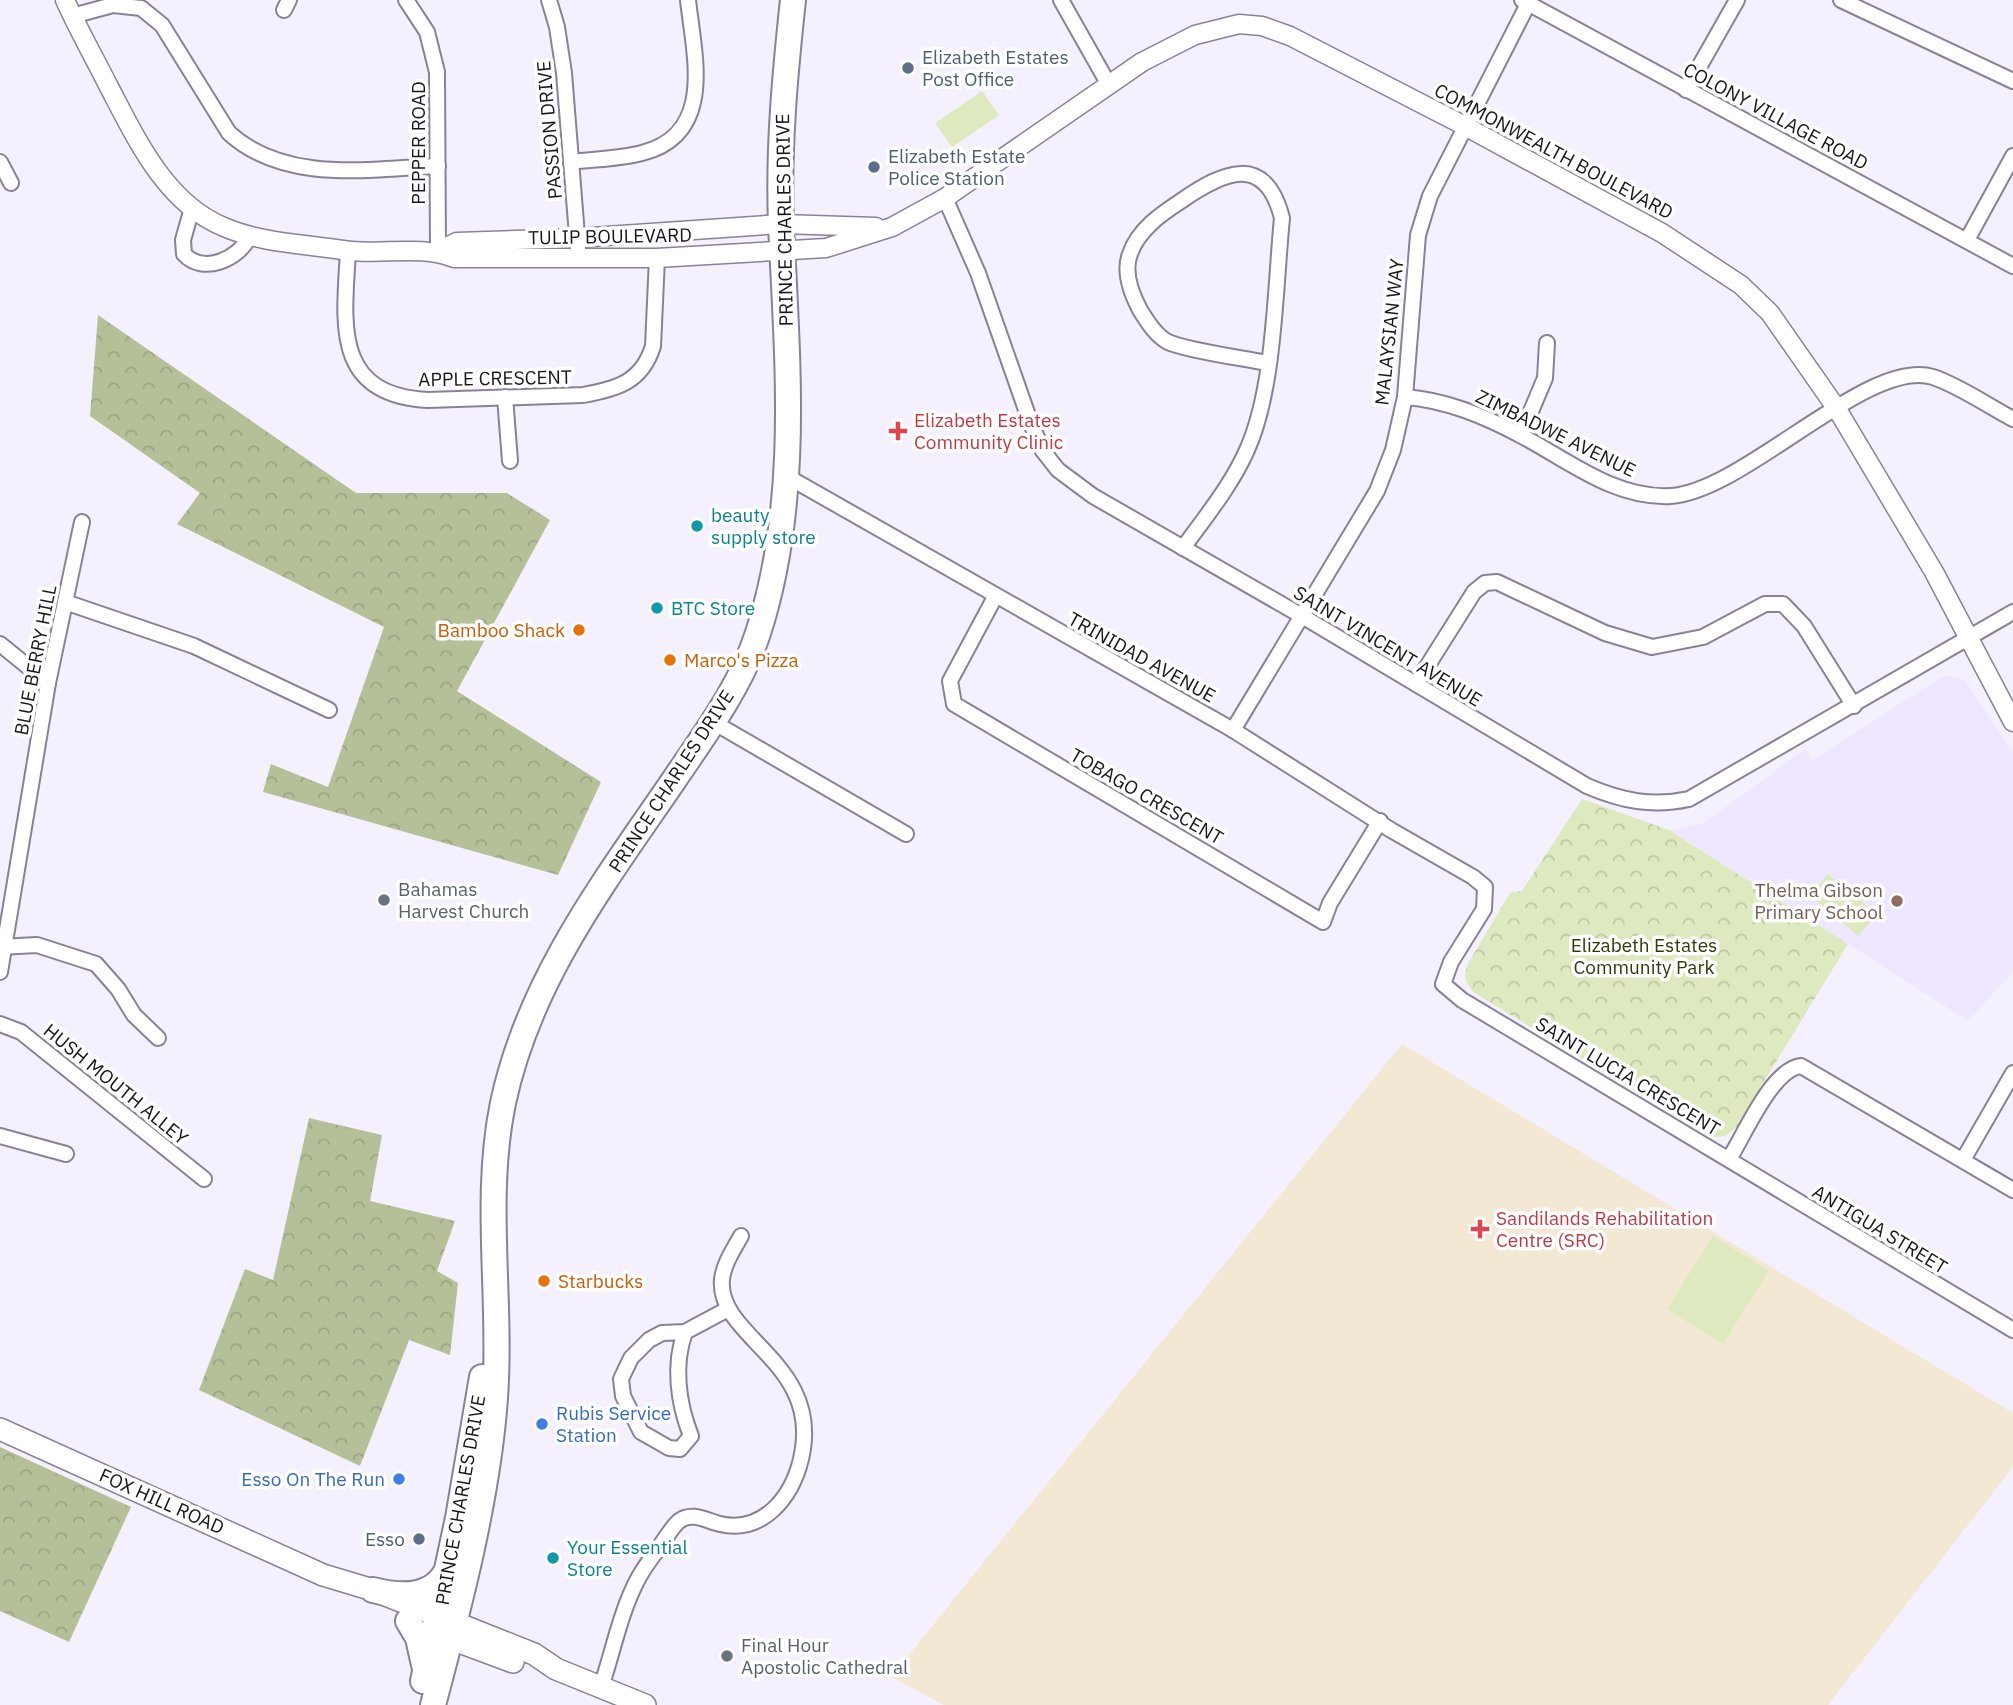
<svg xmlns="http://www.w3.org/2000/svg" width="2013" height="1705" font-family="'IBM Plex Sans',sans-serif">
	<defs>
		<pattern id="forest-crowns" width="20" height="18" patternUnits="userSpaceOnUse" patternTransform="scale(1.75)"><rect width="20" height="18" fill="#b6c098"/><path d="M2 6a3 3 0 1 1 6 0M12 15a3 3 0 1 1 6 0" fill="none" stroke="#9ca483"/></pattern>
		<pattern id="park-crowns" width="20" height="18" patternUnits="userSpaceOnUse" patternTransform="scale(1.75)"><rect width="20" height="18" fill="#dee9bf"/><path d="M2 6a3 3 0 1 1 6 0M12 15a3 3 0 1 1 6 0" fill="none" stroke="#bec7a4"/></pattern>
	</defs>
	<rect width="100%" height="100%" fill="#f5f0fe"/>
	<path fill="#efe7ff" d="M 1945,675 L 1965,680 L 2013,753 L 2013,972 L 1968,1021 L 1670,830 L 1702,824 L 1805,749 L 1812,760 Z"/>
	<path fill="#f3e8d3" d="M 1402,1044 L 2013,1413 L 2013,1467 L 1828,1705 L 944,1705 L 891,1677 Z"/>
	<g fill="#dee9bf">
		<path d="M 982,91 L 999,115 L 952,147 L 935,123 Z"/>
		<path d="M 1828,874 L 1877,914 L 1858,936 L 1810,896 Z"/>
		<path d="M 1713,1236 L 1769,1271 L 1723,1344 L 1667,1309 Z"/>
	</g>
	<g fill="url(#forest-crowns)">
		<path d="M 98,315 L 356,493 L 507,493 L 550,520 L 457,691 L 601,782 L 558,875 L 263,792 L 271,764 L 328,787 L 384,627 L 177,524 L 200,493 L 90,416 Z"/>
		<path d="M 309,1118 L 382,1135 L 370,1201 L 455,1221 L 437,1271 L 458,1283 L 450,1355 L 409,1340 L 360,1466 L 199,1390 L 245,1269 L 273,1280 Z"/>
		<path d="M 0,1447 L 131,1507 L 69,1642 L 0,1611 Z"/>
	</g>
	<path fill="url(#park-crowns)" d="M 1582,799 L 1669,830 L 1848,944 L 1737,1126 C 1727,1137 1718,1140 1705,1134 L 1475,993 C 1464,983 1463,974 1469,962 L 1510,893 L 1522,891 Z"/>
	<g fill="none" stroke-linecap="round" stroke-linejoin="round">
		<defs>
			<g id="minor">
				<path d="M 406,0 L 427,32 L 437,72 L 438,251"/>
				<path d="M 549,0 L 557,27 L 564,73 L 578,248"/>
				<path d="M 1061,0 L 1109,85"/>
				<path d="M 1522,0 L 2013,266"/>
				<path d="M 1841,0 L 2013,81"/>
				<path d="M 284,10 L 289,0"/>
				<path d="M 72,16 L 113,5 L 141,8 L 162,25 L 229,133 C 285,184 369,169 438,166"/>
				<path d="M 1686,90 L 1737,0"/>
				<path d="M 0,162 L 11,183"/>
				<path d="M 571,162 C 594,159 619,159 642,153 C 716,134 694,56 688,0"/>
				<path d="M 945,198 L 978,273 L 1031,424 L 1043,451 L 1058,470 L 1093,496 L 1302,616 L 1587,786 C 1622,801 1652,807 1689,799 L 2013,612"/>
				<path d="M 192,208 L 183,240 L 184,254 C 203,275 239,259 249,237"/>
				<path d="M 1967,240 L 2013,156"/>
				<path d="M 348,251 C 344,323 332,395 428,400 L 583,395 C 617,389 642,382 653,346 L 657,258"/>
				<path d="M 505,397 L 510,461"/>
				<path d="M 1405,397 C 1446,400 1484,416 1520,435 C 1568,460 1614,499 1671,496 C 1745,491 1868,357 1933,377 C 1960,386 1988,406 2013,419"/>
				<path d="M 1521,435 L 1545,378 L 1547,343"/>
				<path d="M 788,477 L 1233,730 L 1391,830 L 1473,877 L 1485,887 L 1484,909 L 1451,962 L 1443,984 L 1462,1000 L 2013,1330"/>
				<path d="M 1183,548 C 1206,516 1231,486 1247,450 C 1275,388 1275,287 1282,218 C 1265,152 1223,172 1181,201 C 1161,214 1138,230 1130,254 C 1123,272 1131,293 1140,310 C 1147,321 1156,336 1168,342 C 1188,351 1243,358 1267,363"/>
				<path d="M 995,597 L 950,681 L 954,704 L 1323,922 L 1330,903 L 1380,821"/>
				<path d="M 65,602 L 194,646 L 329,710"/>
				<path d="M 0,644 L 48,683"/>
				<path d="M 1416,684 L 1474,592 L 1485,583 L 1497,582 L 1605,633 L 1652,647 L 1703,637 L 1765,604 L 1783,604 L 1804,626 L 1854,706"/>
				<path d="M 713,722 L 906,834"/>
				<path d="M 1233,730 L 1377,491 L 1393,450 L 1405,397 L 1418,235 L 1430,196 L 1528,4"/>
				<path d="M 0,947 L 37,945 L 96,964 L 118,989 L 134,1015 L 158,1038"/>
				<path d="M 0,972 L 48,683 L 82,522"/>
				<path d="M 0,1024 L 21,1032 L 204,1179"/>
				<path d="M 0,1136 L 66,1154"/>
				<path d="M 1729,1159 C 1745,1134 1772,1069 1801,1066 L 2013,1190"/>
				<path d="M 1963,1160 L 2013,1073"/>
				<path d="M 685,1332 C 673,1365 678,1403 691,1436 L 680,1449 L 669,1448 L 641,1432 L 623,1396 L 621,1379 L 631,1358 L 649,1340 L 662,1333 L 685,1332 L 728,1309"/>
				<path d="M 601,1687 C 613,1652 621,1609 639,1577 C 645,1566 653,1556 660,1546 C 666,1538 672,1527 679,1521 C 692,1511 707,1521 720,1524 C 763,1534 792,1497 801,1459 C 824,1362 716,1338 722,1279 C 724,1263 734,1249 741,1236"/>
			</g>
			<g id="tertiary">
				<path d="M 65,0 C 78,29 94,57 108,85 C 136,138 165,203 224,227 C 261,243 304,244 343,250 C 380,256 419,244 454,258 L 657,258 L 826,248 L 892,227 L 945,198 L 1142,62 L 1195,35 L 1239,24 L 1262,26 L 1290,36 L 1463,125 L 1662,233 L 1741,285 L 1770,313 L 1837,409 L 1934,572 L 2013,722"/>
				<path d="M 438,251 L 457,242 L 577,238 L 781,224 L 876,227"/>
			</g>
			<g id="secondary">
				<path d="M 0,1429 L 323,1575 L 373,1590 L 534,1654 L 556,1669 L 645,1705"/>
				<path d="M 435,1633 L 513,1662"/>
			</g>
			<g id="trunk">
				<path d="M 373,1590 C 401,1597 434,1599 448,1568"/>
				<path d="M 408,1621 L 418,1638 L 424,1665"/>
				<path d="M 423,1681 L 458,1518 L 482,1377"/>
				<path d="M 433,1705 C 459,1607 488,1498 495,1398 C 502,1299 483,1200 503,1103 C 529,980 605,881 674,780 C 705,734 741,686 758,633 C 801,501 787,359 781,224 C 778,149 785,74 793,0"/>
			</g>
		</defs>
		<use href="#minor" stroke="#898296" stroke-width="18"/>
		<use href="#tertiary" stroke="#898296" stroke-width="21"/>
		<use href="#secondary" stroke="#898296" stroke-width="24"/>
		<use href="#trunk" stroke="#898296" stroke-width="28"/>
		<use href="#minor" stroke="#fff" stroke-width="14"/>
		<use href="#tertiary" stroke="#fff" stroke-width="18"/>
		<use href="#secondary" stroke="#fff" stroke-width="21"/>
		<use href="#trunk" stroke="#fff" stroke-width="24"/>
	</g>
	<g fill="#5c6f8a" stroke="#fff" stroke-width="2.5">
		<circle cx="908" cy="68" r="7"/>
		<circle cx="874" cy="167" r="7"/>
		<circle cx="419" cy="1539" r="7"/>
	</g>
	<g fill="#e0444e" stroke="#fff" stroke-width="2.5">
		<path d="M894.5 420.5h7v7h7v7h-7v7h-7v-7h-7v-7h7z"/>
		<path d="M1476.5 1218.5h7v7h7v7h-7v7h-7v-7h-7v-7h7z"/>
	</g>
	<g fill="#0f9aa8" stroke="#fff" stroke-width="2.5">
		<circle cx="697" cy="526" r="7"/>
		<circle cx="657" cy="608" r="7"/>
		<circle cx="553" cy="1558" r="7"/>
	</g>
	<g fill="#e8710a" stroke="#fff" stroke-width="2.5">
		<circle cx="579" cy="630" r="7"/>
		<circle cx="670" cy="660" r="7"/>
		<circle cx="544" cy="1281" r="7"/>
	</g>
	<g fill="#6b7280" stroke="#fff" stroke-width="2.5">
		<circle cx="384" cy="900" r="7"/>
		<circle cx="727" cy="1656" r="7"/>
	</g>
	<circle fill="#8d6e63" stroke="#fff" stroke-width="2.5" cx="1897" cy="901" r="7"/>
	<g fill="#3f7fe0" stroke="#fff" stroke-width="2.5">
		<circle cx="542" cy="1424" r="7"/>
		<circle cx="399" cy="1479" r="7"/>
	</g>
	<g text-anchor="middle" stroke-width="7" stroke-linejoin="round" paint-order="stroke">
		<g font-size="19" fill="#4e5e75" stroke="#fff" text-anchor="start">
			<text x="922" y="64">Elizabeth Estates<tspan x="922" dy="22">Post Office</tspan></text>
			<text x="888" y="163">Elizabeth Estate<tspan x="888" dy="22">Police Station</tspan></text>
			<text x="405" y="1546" text-anchor="end">Esso</text>
		</g>
		<g font-size="19" fill="#19161d" stroke="#fff">
			<text transform="translate(1776 116) rotate(28)" y="7">COLONY VILLAGE ROAD</text>
			<text transform="translate(549 130) rotate(-95)" y="7">PASSION DRIVE</text>
			<text transform="translate(418 143) rotate(-90)" y="7">PEPPER ROAD</text>
			<text transform="translate(1554 151) rotate(28)" y="7">COMMONWEALTH BOULEVARD</text>
			<text transform="translate(784 220) rotate(-91)" y="7">PRINCE CHARLES DRIVE</text>
			<text transform="translate(610 236) rotate(-1)" y="7">TULIP BOULEVARD</text>
			<text transform="translate(1389 332) rotate(-84)" y="7">MALAYSIAN WAY</text>
			<text transform="translate(495 378) rotate(-1)" y="7">APPLE CRESCENT</text>
			<text transform="translate(1556 433) rotate(26)" y="7">ZIMBADWE AVENUE</text>
			<text transform="translate(1388 646) rotate(31)" y="7">SAINT VINCENT AVENUE</text>
			<text transform="translate(1142 657) rotate(29)" y="7">TRINIDAD AVENUE</text>
			<text transform="translate(35 660) rotate(-79)" y="7">BLUE BERRY HILL</text>
			<text transform="translate(671 781) rotate(-57)" y="7">PRINCE CHARLES DRIVE</text>
			<text transform="translate(1147 796) rotate(30)" y="7">TOBAGO CRESCENT</text>
			<text transform="translate(1628 1076) rotate(31)" y="7">SAINT LUCIA CRESCENT</text>
			<text transform="translate(116 1084) rotate(39)" y="7">HUSH MOUTH ALLEY</text>
			<text transform="translate(1880 1229) rotate(31)" y="7">ANTIGUA STREET</text>
			<text transform="translate(460 1500) rotate(-80)" y="7">PRINCE CHARLES DRIVE</text>
			<text transform="translate(162 1501) rotate(24)" y="7">FOX HILL ROAD</text>
		</g>
		<g font-size="19" fill="#be3a42" stroke="#fff" text-anchor="start">
			<text x="914" y="427">Elizabeth Estates<tspan x="914" dy="22">Community Clinic</tspan></text>
			<text x="1496" y="1225">Sandilands Rehabilitation<tspan x="1496" dy="22">Centre (SRC)</tspan></text>
		</g>
		<g font-size="19" fill="#0d838f" stroke="#fff" text-anchor="start">
			<text x="711" y="522">beauty<tspan x="711" dy="22">supply store</tspan></text>
			<text x="671" y="615">BTC Store</text>
			<text x="567" y="1554">Your Essential<tspan x="567" dy="22">Store</tspan></text>
		</g>
		<g font-size="19" fill="#c56008" stroke="#fff" text-anchor="start">
			<text x="565" y="637" text-anchor="end">Bamboo Shack</text>
			<text x="684" y="667">Marco's Pizza</text>
			<text x="558" y="1288">Starbucks</text>
		</g>
		<g font-size="19" fill="#5b616d" stroke="#fff" text-anchor="start">
			<text x="398" y="896">Bahamas<tspan x="398" dy="22">Harvest Church</tspan></text>
			<text x="741" y="1652">Final Hour<tspan x="741" dy="22">Apostolic Cathedral</tspan></text>
		</g>
		<g font-size="19" fill="#785e54" stroke="#fff" text-anchor="end">
			<text x="1883" y="897">Thelma Gibson<tspan x="1883" dy="22">Primary School</tspan></text>
		</g>
		<g font-size="19" fill="#323a0a" stroke="#fff">
			<text x="1644" y="952">Elizabeth Estates<tspan x="1644" dy="22">Community Park</tspan></text>
		</g>
		<g font-size="19" fill="#366cbe" stroke="#fff" text-anchor="start">
			<text x="556" y="1420">Rubis Service<tspan x="556" dy="22">Station</tspan></text>
			<text x="385" y="1486" text-anchor="end">Esso On The Run</text>
		</g>
	</g>
</svg>
